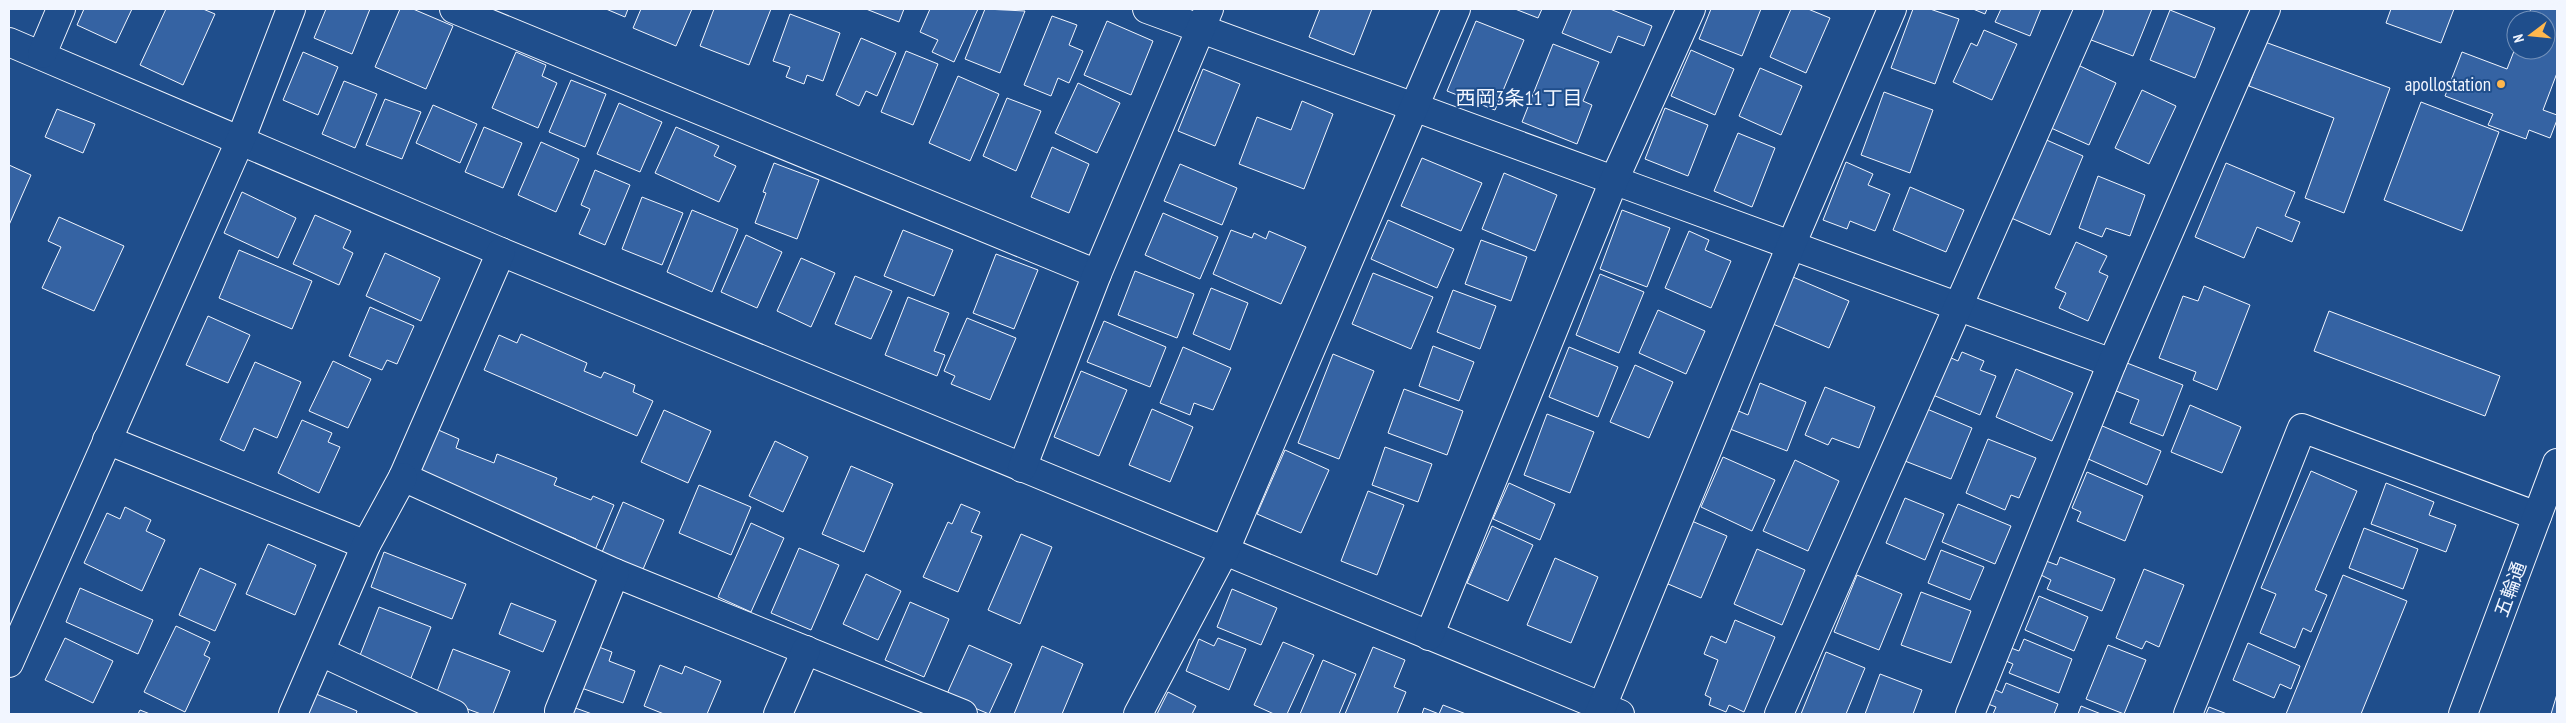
<svg xmlns="http://www.w3.org/2000/svg" width="2566" height="723" font-family="'PT Sans Narrow','Noto Sans JP',sans-serif">
<style>
.building{fill:#3563a3;stroke:#f2f6ff}
.lines{fill:none;stroke-linecap:round;stroke-linejoin:round}
.minor-casing{stroke:#f2f6ff;stroke-width:30}
.major-casing{stroke:#f2f6ff;stroke-width:30}
.minor{stroke:#1f4e8c;stroke-width:28}
.major{stroke:#1f4e8c;stroke-width:28}
.poi-dot{fill:#ffb74d;stroke:#1f4e8c;stroke-width:2}
.labels{text-anchor:middle;dominant-baseline:central;stroke-width:4;stroke-linejoin:round;paint-order:stroke}
.poi-label{font-size:19px;fill:#f2f6ff;stroke:#1f4e8c;text-anchor:end}
.street-label{font-size:19px;fill:#f2f6ff;stroke:#1f4e8c}
.neighbourhood-label{font-size:20px;fill:#f2f6ff;stroke:#1f4e8c}
</style>
<rect width="100%" height="100%" fill="#1f4e8c"/>
<g class="building">
<polygon points="84,9 132,9 116,43 77,25"/>
<polygon points="166,9 203,9 215,14 183,85 140,65"/>
<polygon points="326,9 370,9 352,54 314,38"/>
<polygon points="400,9 413,9 453,26 426,89 375,67"/>
<polygon points="606,9 628,9 625,17"/>
<polygon points="641,9 692,9 676,46 633,28"/>
<polygon points="714,9 771,9 749,65 700,46"/>
<polygon points="866,9 904,9 899,22"/>
<polygon points="930,9 978,9 954,62 932,52 938,40 920,32"/>
<polygon points="985,9 1025,11 1000,73 965,59"/>
<polygon points="1320,9 1372,9 1354,55 1309,37"/>
<polygon points="1515,9 1542,9 1538,18"/>
<polygon points="1572,9 1610,9 1652,26 1644,46 1618,36 1611,53 1562,33"/>
<polygon points="1711,9 1761,9 1742,56 1699,39"/>
<polygon points="1791,9 1808,9 1830,18 1806,73 1770,57"/>
<polygon points="1913,9 1930,9 1959,19 1935,84 1891,68"/>
<polygon points="1973,9 1987,9 1985,14"/>
<polygon points="2001,9 2041,9 2030,36 1995,22"/>
<polygon points="2097,9 2152,9 2133,56 2086,38"/>
<polygon points="2391,9 2454,9 2441,43 2386,23"/>
<polygon points="2531,9 2557,9 2557,73 2543,110 2557,115 2557,120 2550,138 2529,130 2526,139 2488,125 2493,114 2445,96 2462,52 2507,69 2516,46 2516,50 2546,50 2546,20 2526,20"/>
<polygon points="2170,10 2215,28 2195,78 2150,60"/>
<polygon points="790,14 840,33 823,81 807,75 804,84 786,77 790,67 773,61"/>
<polygon points="1052,16 1077,25 1069,45 1083,51 1069,83 1058,78 1051,96 1024,85"/>
<polygon points="1107,21 1153,41 1131,95 1084,75"/>
<polygon points="1476,21 1524,40 1495,110 1447,91"/>
<polygon points="1984,30 2017,44 1992,100 1953,82 1971,43 1977,46"/>
<polygon points="861,38 896,53 877,96 866,91 859,106 836,95"/>
<polygon points="2265,42 2390,88 2344,213 2305,198 2334,118 2249,86"/>
<polygon points="1553,44 1599,62 1583,101 1592,105 1577,144 1522,122"/>
<polygon points="1691,50 1734,69 1715,115 1671,96"/>
<polygon points="906,51 938,64 913,125 881,112"/>
<polygon points="303,52 338,67 318,115 283,100"/>
<polygon points="516,52 546,65 542,76 557,83 538,128 492,108"/>
<polygon points="2078,65 2116,83 2089,145 2051,128"/>
<polygon points="1760,68 1802,86 1781,135 1739,116"/>
<polygon points="1203,69 1240,84 1215,146 1178,131"/>
<polygon points="958,76 999,94 970,161 929,143"/>
<polygon points="571,80 606,94 585,147 549,132"/>
<polygon points="344,81 377,94 355,148 322,134"/>
<polygon points="1078,83 1120,103 1097,153 1055,133"/>
<polygon points="2142,90 2176,106 2149,164 2115,148"/>
<polygon points="1884,92 1933,110 1910,173 1861,155"/>
<polygon points="1007,98 1041,111 1016,171 983,156"/>
<polygon points="385,99 421,112 402,159 366,145"/>
<polygon points="1302,101 1333,114 1304,189 1239,164 1257,117 1291,130"/>
<polygon points="2421,102 2499,132 2462,231 2384,200"/>
<polygon points="619,103 662,122 640,172 597,154"/>
<polygon points="433,105 477,124 460,163 416,143"/>
<polygon points="1665,108 1708,125 1688,176 1645,159"/>
<polygon points="57,109 95,124 83,153 45,137"/>
<polygon points="484,127 522,143 503,188 465,172"/>
<polygon points="676,127 719,146 714,156 736,166 719,202 655,173"/>
<polygon points="1738,133 1775,148 1752,207 1714,191"/>
<polygon points="2042,138 2083,156 2050,235 2009,217"/>
<polygon points="541,142 579,159 556,212 518,195"/>
<polygon points="1052,147 1089,164 1069,213 1031,197"/>
<polygon points="1422,158 1482,183 1461,231 1401,206"/>
<polygon points="1846,162 1873,174 1868,185 1890,194 1875,231 1850,221 1847,229 1823,220"/>
<polygon points="774,163 819,180 797,239 755,223 766,193 763,192"/>
<polygon points="2226,163 2295,192 2285,216 2300,222 2292,242 2257,227 2244,258 2195,237"/>
<polygon points="1180,164 1237,188 1222,225 1164,201"/>
<polygon points="9,165 31,175 9,225"/>
<polygon points="595,170 630,185 605,245 579,234 590,209 581,205"/>
<polygon points="1504,173 1557,195 1535,251 1482,229"/>
<polygon points="2098,176 2145,195 2130,236 2106,228 2102,237 2079,228"/>
<polygon points="1910,187 1964,210 1946,252 1893,230"/>
<polygon points="242,192 296,218 278,258 224,233"/>
<polygon points="642,197 683,213 662,265 622,249"/>
<polygon points="692,210 738,229 712,292 667,272"/>
<polygon points="1622,210 1670,228 1647,287 1600,269"/>
<polygon points="1163,213 1218,237 1200,279 1145,255"/>
<polygon points="315,215 351,231 343,248 353,253 339,285 293,264"/>
<polygon points="59,217 124,246 94,311 42,288 61,247 48,241"/>
<polygon points="1388,220 1454,249 1437,288 1371,259"/>
<polygon points="903,230 953,250 934,296 884,276"/>
<polygon points="1231,230 1252,238 1254,233 1266,239 1269,231 1306,247 1281,304 1213,274"/>
<polygon points="1689,231 1709,240 1705,250 1731,261 1711,308 1665,288"/>
<polygon points="746,235 782,252 757,308 721,292"/>
<polygon points="1481,240 1527,257 1511,301 1465,284"/>
<polygon points="2076,242 2107,256 2099,272 2108,276 2088,321 2059,308 2066,293 2055,288"/>
<polygon points="239,250 312,281 292,329 219,298"/>
<polygon points="385,253 440,278 421,321 366,296"/>
<polygon points="996,254 1038,270 1014,329 973,313"/>
<polygon points="801,258 835,273 811,327 777,311"/>
<polygon points="1135,271 1194,294 1177,338 1118,315"/>
<polygon points="1373,273 1433,297 1411,349 1352,324"/>
<polygon points="1600,274 1644,292 1619,353 1576,335"/>
<polygon points="855,276 892,291 871,339 835,324"/>
<polygon points="1793,277 1849,301 1829,348 1773,324"/>
<polygon points="2204,286 2250,305 2217,390 2193,380 2196,372 2159,358 2183,296 2198,301"/>
<polygon points="1211,288 1248,303 1230,350 1193,334"/>
<polygon points="1453,290 1496,306 1480,349 1437,332"/>
<polygon points="908,297 949,313 934,351 945,355 937,376 885,355"/>
<polygon points="370,307 414,326 397,364 387,360 382,370 349,356"/>
<polygon points="1658,310 1705,331 1686,374 1639,353"/>
<polygon points="2329,311 2500,376 2485,416 2314,351"/>
<polygon points="208,316 250,335 228,383 186,365"/>
<polygon points="967,318 1016,338 990,400 951,384 955,376 944,371"/>
<polygon points="1104,321 1166,347 1150,387 1087,362"/>
<polygon points="521,334 587,363 584,371 601,378 604,372 635,385 633,392 653,401 637,436 484,370 499,335 517,343"/>
<polygon points="1433,346 1474,362 1459,401 1419,386"/>
<polygon points="1183,347 1231,368 1213,410 1194,403 1190,415 1160,403"/>
<polygon points="1569,347 1618,367 1598,417 1549,397"/>
<polygon points="1962,352 1984,361 1980,370 1996,376 1980,415 1933,395 1949,357 1958,361"/>
<polygon points="1333,354 1374,371 1339,459 1298,443"/>
<polygon points="333,361 371,379 348,428 309,411"/>
<polygon points="255,362 301,382 277,438 254,428 244,451 220,440"/>
<polygon points="2127,363 2183,385 2163,436 2130,423 2139,400 2116,391"/>
<polygon points="1635,365 1673,382 1649,438 1610,422"/>
<polygon points="2016,369 2073,393 2052,441 1996,417"/>
<polygon points="1081,371 1127,390 1099,456 1054,437"/>
<polygon points="1760,383 1806,402 1787,451 1730,429 1736,410 1748,415"/>
<polygon points="1825,387 1875,407 1859,448 1832,438 1828,445 1805,435"/>
<polygon points="1404,389 1463,411 1447,455 1388,433"/>
<polygon points="2190,405 2241,427 2222,473 2171,452"/>
<polygon points="1152,409 1193,427 1170,482 1129,465"/>
<polygon points="1927,409 1972,428 1951,479 1905,461"/>
<polygon points="664,410 711,431 688,483 641,462"/>
<polygon points="1547,414 1594,432 1570,493 1524,475"/>
<polygon points="302,420 332,433 328,442 340,447 319,493 278,473"/>
<polygon points="2100,425 2161,451 2147,485 2086,458"/>
<polygon points="436,429 459,439 456,448 494,463 497,454 557,478 554,485 591,500 593,496 614,505 593,555 573,547 576,539 439,483 414,482"/>
<polygon points="1988,439 2036,458 2019,498 2011,495 2005,510 1966,493"/>
<polygon points="775,441 808,457 783,512 749,496"/>
<polygon points="1385,447 1432,464 1418,502 1372,485"/>
<polygon points="1285,450 1329,470 1301,533 1257,514"/>
<polygon points="1723,457 1775,480 1752,531 1701,507"/>
<polygon points="1795,460 1839,481 1808,551 1763,531"/>
<polygon points="851,466 893,484 864,552 822,534"/>
<polygon points="2311,471 2357,491 2315,590 2327,595 2311,632 2303,628 2295,648 2260,633 2276,594 2261,588"/>
<polygon points="2087,472 2143,496 2125,541 2077,521 2081,512 2072,508"/>
<polygon points="1509,483 1555,504 1540,540 1493,519"/>
<polygon points="2386,483 2434,502 2429,515 2456,525 2446,552 2371,524"/>
<polygon points="699,485 751,507 731,555 679,533"/>
<polygon points="1368,491 1404,505 1377,575 1341,561"/>
<polygon points="1905,498 1944,514 1925,560 1886,543"/>
<polygon points="623,502 664,520 641,574 600,557"/>
<polygon points="961,504 980,512 971,532 982,536 958,592 923,577 948,522 952,524"/>
<polygon points="1958,504 2011,526 1995,564 1942,542"/>
<polygon points="125,507 151,520 146,531 165,540 142,591 84,563 107,513 120,519"/>
<polygon points="1687,519 1727,536 1701,598 1661,581"/>
<polygon points="751,523 784,538 751,612 718,597"/>
<polygon points="1492,526 1533,545 1508,601 1467,583"/>
<polygon points="2364,528 2418,549 2403,589 2349,568"/>
<polygon points="1021,534 1052,547 1020,624 988,610"/>
<polygon points="268,544 316,565 295,615 246,594"/>
<polygon points="799,548 839,565 811,630 771,613"/>
<polygon points="1757,549 1805,570 1782,625 1734,604"/>
<polygon points="1941,550 1984,567 1970,600 1928,583"/>
<polygon points="384,552 466,584 452,619 371,587"/>
<polygon points="2060,557 2115,579 2102,611 2047,589 2051,580 2041,575 2046,561 2057,565"/>
<polygon points="1555,558 1598,577 1571,643 1527,625"/>
<polygon points="200,568 236,584 215,631 179,615"/>
<polygon points="2144,569 2184,585 2159,647 2146,641 2142,649 2116,638"/>
<polygon points="866,574 901,591 878,640 843,624"/>
<polygon points="1857,575 1902,594 1879,650 1834,632"/>
<polygon points="2343,575 2407,601 2361,714 2286,714"/>
<polygon points="80,588 153,620 138,654 66,622"/>
<polygon points="1232,589 1277,608 1261,645 1217,627"/>
<polygon points="1921,592 1971,611 1951,663 1901,645"/>
<polygon points="2039,596 2088,617 2074,651 2025,630"/>
<polygon points="910,602 949,619 924,677 885,660"/>
<polygon points="511,603 556,621 543,652 499,634"/>
<polygon points="379,607 431,627 407,688 355,668"/>
<polygon points="1735,620 1775,637 1744,712 1729,705 1726,712 1709,705 1711,698 1705,695 1718,660 1704,654 1711,636 1726,643"/>
<polygon points="176,626 210,642 204,655 210,658 185,712 144,692"/>
<polygon points="65,638 113,661 93,703 45,680"/>
<polygon points="1218,638 1246,649 1229,690 1186,671 1199,639 1214,646"/>
<polygon points="2024,639 2072,659 2059,693 2009,673 2013,664 2006,661 2011,648 2019,651"/>
<polygon points="1283,642 1314,655 1287,714 1274,714 1254,705"/>
<polygon points="2248,643 2300,666 2291,689 2280,684 2274,698 2233,680"/>
<polygon points="591,644 612,652 609,661 635,671 623,703 576,686"/>
<polygon points="969,645 1012,664 989,714 946,696"/>
<polygon points="2108,645 2146,660 2124,714 2086,699"/>
<polygon points="1042,646 1083,664 1062,714 1014,714"/>
<polygon points="1373,647 1405,660 1394,687 1406,692 1397,714 1345,714"/>
<polygon points="453,649 510,671 493,714 481,714 435,697"/>
<polygon points="1826,652 1865,668 1846,714 1801,714"/>
<polygon points="1323,660 1356,674 1339,714 1300,714"/>
<polygon points="660,665 682,674 685,666 721,681 707,714 664,714 644,706"/>
<polygon points="1880,674 1922,690 1913,714 1865,714"/>
<polygon points="2006,683 2058,704 2054,714 1993,714 1996,707 1988,704 1994,689 2002,693"/>
<polygon points="309,691 357,711 356,714 299,714"/>
<polygon points="1168,692 1196,706 1192,714 1157,714"/>
<polygon points="2557,694 2557,714 2551,714"/>
<polygon points="1443,705 1466,714 1422,714 1424,708 1439,714"/>
<polygon points="570,706 592,714 567,714"/>
<polygon points="2081,706 2101,714 2078,714"/>
<polygon points="2209,707 2227,714 2206,714"/>
<polygon points="140,710 150,714 138,714"/>
</g>
<g class="lines">
<defs>
<g id="minor">
<polyline points="454,9 1097,274"/>
<path d="M1147,9c321,121 644,233 965,354"/>
<polyline points="9,42 501,252 1620,714"/>
<polyline points="42,54 61,9"/>
<polyline points="501,252 403,477 615,573 963,714"/>
<polyline points="107,440 366,545"/>
<polyline points="1022,468 1097,274 1209,9"/>
<polyline points="1429,636 1615,178 1691,9"/>
<polyline points="321,652 454,714"/>
<polyline points="9,663 240,141 291,9"/>
<polyline points="559,711 615,573"/>
<polyline points="293,714 366,545 403,477"/>
<polyline points="778,714 806,650"/>
<polyline points="1138,714 1225,550 1456,9"/>
<polyline points="1599,714 1792,243 1892,9"/>
<polyline points="1779,714 2089,9"/>
<polyline points="1970,714 2112,363 2266,9"/>
<polyline points="2188,714 2302,428 2537,516"/>
</g>
<polyline id="major" points="2463,714 2557,463"/>
</defs>
<use href="#minor" class="minor-casing"/>
<use href="#major" class="major-casing"/>
<use href="#minor" class="minor"/>
<use href="#major" class="major"/>
</g>
<circle class="poi-dot" cx="2501" cy="84" r="5"/>
<g class="labels">
<g class="poi-label">
<text x="2491" y="84">apollostation</text>
</g>
<g class="street-label">
<text transform="translate(2510 589) rotate(-70)">五輪通</text>
</g>
<g class="neighbourhood-label">
<text x="1519" y="98">西岡3条11丁目</text>
</g>
</g>
<rect width="2566" height="723" fill="none" stroke="#f2f6ff" stroke-width="20"/>
<g transform="translate(2531 35) rotate(254)"><circle r="24" fill="#1f4e8c" stroke="#7391ba"/>
<path d="M0-4L9 19L0 12L-9 19Z" fill="#ffb74d"/>
<text y="-8" font-size="14" font-weight="bold" text-anchor="middle" fill="#f2f6ff">N</text>
</g>
</svg>
